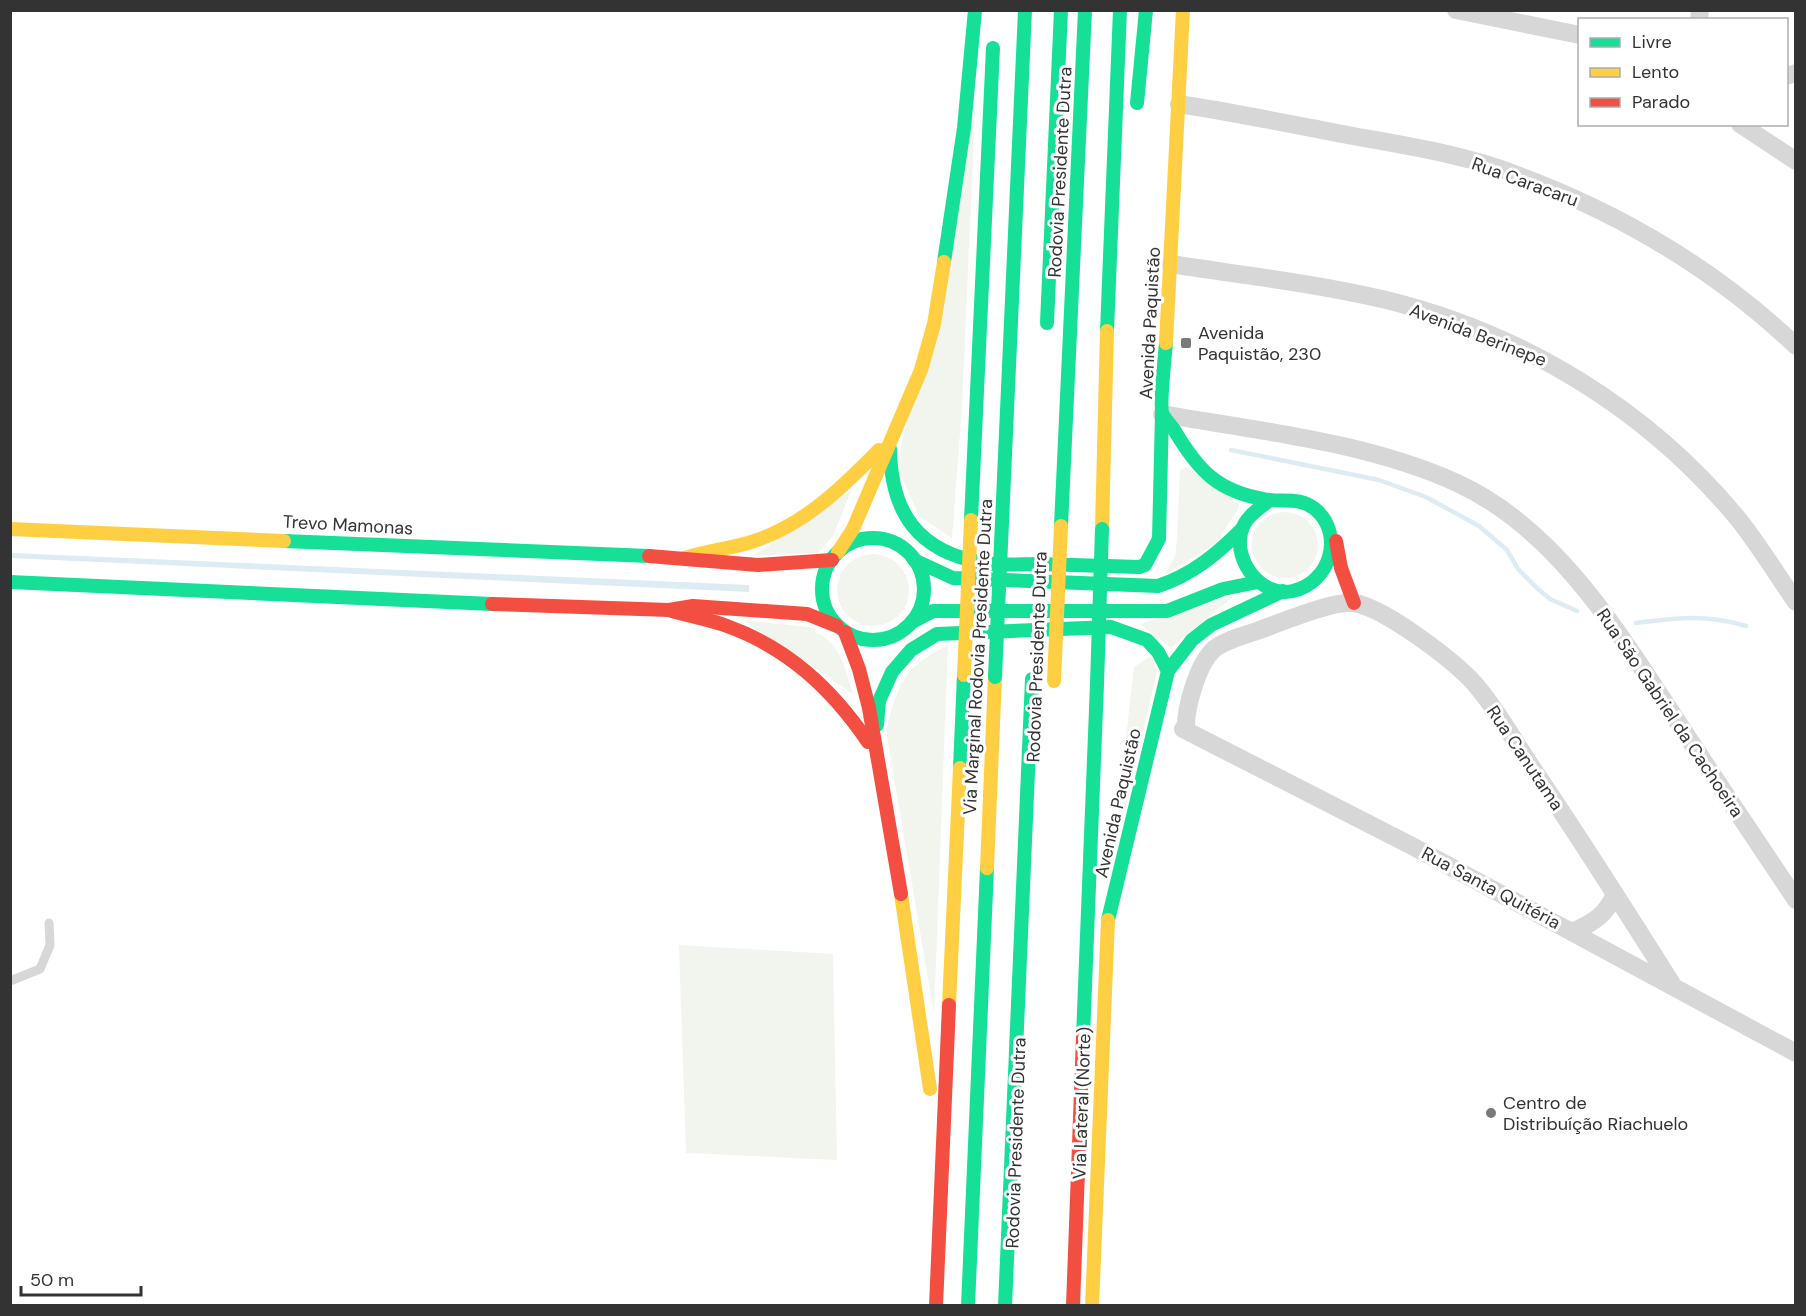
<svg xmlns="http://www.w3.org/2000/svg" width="1806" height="1316" font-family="'DM Sans',sans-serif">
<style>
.green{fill:#f1f5ed}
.water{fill:#ddebf3}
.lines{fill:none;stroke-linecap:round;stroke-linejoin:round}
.stream{stroke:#ddebf3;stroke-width:4.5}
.lane{stroke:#d7d7d7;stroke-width:9}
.street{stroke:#d7d7d7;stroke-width:18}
.fast{stroke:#16e098;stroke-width:14}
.slow{stroke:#ffcf43;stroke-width:14}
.jam{stroke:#f24e42;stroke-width:14}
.fast-bridge{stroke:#16e098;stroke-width:14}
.slow-bridge{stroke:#ffcf43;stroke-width:14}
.poi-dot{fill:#7a7a7a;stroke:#fff;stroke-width:2}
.labels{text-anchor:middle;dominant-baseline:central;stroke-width:6;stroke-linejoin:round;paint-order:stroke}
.street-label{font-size:18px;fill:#333;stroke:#fff}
.poi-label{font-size:18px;fill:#333;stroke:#fff;text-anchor:start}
</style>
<rect width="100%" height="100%" fill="#fff"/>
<g class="green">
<polygon points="975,110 962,406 952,538 919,516 897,466"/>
<polygon points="1186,467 1239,504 1238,509 1216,543 1165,575 1175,556 1177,539 1180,470"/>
<polygon points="851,491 833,536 818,553 752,556"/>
<circle cx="1285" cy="545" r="33"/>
<circle cx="873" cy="590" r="36"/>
<polygon points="1235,595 1171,648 1140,624"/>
<path d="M743,620l73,8 -1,4c26,11 30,37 38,62z"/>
<path d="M948,645l-14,369 -48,-284c13,-47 17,-62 62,-85z"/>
<polygon points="1151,656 1157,671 1111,871 1134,667"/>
<polygon points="679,945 833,954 837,1160 686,1153"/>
</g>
<polygon class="water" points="11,553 749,585 749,592 11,558"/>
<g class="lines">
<g class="stream">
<polyline points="1231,450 1379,480 1426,497 1479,526 1507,550 1518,569 1537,588 1550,599 1577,611"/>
<path d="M1636,623c42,-5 69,-9 110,3"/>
</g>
<polyline class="lane" points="10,981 40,969 50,945 49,923"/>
<g class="street">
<polyline points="1456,10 1580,35"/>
<polyline points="1699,20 1700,10"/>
<polyline points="1786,76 1796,73"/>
<path d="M1179,104c58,9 116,21 174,32 55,10 114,19 167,40 101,38 197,95 276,170"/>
<polyline points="1740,124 1796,161"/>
<path d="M1171,264c70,11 142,19 211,35 139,33 266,110 357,221 20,25 38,55 57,82"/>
<path d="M1162,414c97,17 205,28 295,69 101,46 165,155 224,244 38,58 76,115 115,173"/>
<polyline points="1183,729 1412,846 1796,1053"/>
<path d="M1186,730c-1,-21 11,-64 27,-80 10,-9 29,-14 41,-18 23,-8 79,-32 100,-29 31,5 99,57 120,80 23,26 40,58 59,86 49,72 95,145 141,218"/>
<path d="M1572,932c21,-9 34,-17 43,-38"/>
</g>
<g class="fast">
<polyline points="1137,103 1146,10"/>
<polyline points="944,262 964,128 975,10"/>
<polyline points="1047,323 1061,10"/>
<polyline points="1107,331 1120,10"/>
<path d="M1166,343c-1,12 -7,65 -3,72 3,6 10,12 13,18 23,38 42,58 87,66 19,4 36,-3 52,10 30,25 15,74 -22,82 -31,7 -59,-29 -52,-58 3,-15 17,-24 29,-33"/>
<path d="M890,449c1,64 28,103 94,114 17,3 37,1 55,1 33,1 67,2 100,3l6,-2 14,-26 3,-125"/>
<polyline points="971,520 993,48"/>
<polyline points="1002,522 1025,10"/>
<polyline points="1061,526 1085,10"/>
<circle cx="873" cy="589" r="51"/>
<polyline points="284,541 649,556"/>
<path d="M914,560l39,18 205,8c34,-11 59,-32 84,-57"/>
<polyline points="10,582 492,604"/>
<polyline points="912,622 933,611 1167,611 1223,589 1258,582"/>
<polyline points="877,725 879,701 892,672 911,650 937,634 1111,627 1147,640 1158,652 1168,671"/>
<polyline points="960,768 964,675"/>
<polyline points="1108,920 1168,671 1192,640 1211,625 1283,591"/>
<polyline points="1083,1037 1097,684"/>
<polyline points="968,1306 987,868"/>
<polyline points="1005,1306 1032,679"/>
</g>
<g class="slow">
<polyline points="1166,343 1183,10"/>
<polyline points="10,529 284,541"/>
<polyline points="1102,529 1107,331"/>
<polyline points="838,552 853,529 921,370 934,324 944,262"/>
<path d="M685,558c21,-7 42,-9 63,-15 54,-16 93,-54 131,-93"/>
<polyline points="987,868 995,677"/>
<polyline points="901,894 930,1089"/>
<polyline points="949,1005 960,768"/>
<polyline points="1092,1306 1108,920"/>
</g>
<g class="jam">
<polyline points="1336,541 1341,568 1354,603"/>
<polyline points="649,556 758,565 832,560"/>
<polyline points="492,604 669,610 693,606 807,614 837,626"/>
<path d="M669,610c19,6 39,9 58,16 61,22 105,63 141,116"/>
<polyline points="845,632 859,669 869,708 901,894"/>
<polyline points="936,1306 949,1005"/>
<polyline points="1073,1306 1083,1037"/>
</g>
<g class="fast-bridge">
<polyline points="995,677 1002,522"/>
<polyline points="1097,684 1102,529"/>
</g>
<g class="slow-bridge">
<polyline points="964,675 971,520"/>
<polyline points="1054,681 1061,526"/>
</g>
</g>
<g class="poi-dot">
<rect x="1180" y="337" width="12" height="12" rx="3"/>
<circle cx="1491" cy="1113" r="6"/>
</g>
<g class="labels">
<g class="street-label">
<text transform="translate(1060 172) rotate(-87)">Rodovia Presidente Dutra</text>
<text transform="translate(1525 182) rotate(20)">Rua Caracaru</text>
<text transform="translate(1150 323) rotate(-87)">Avenida Paquistão</text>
<text transform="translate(1478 335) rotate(21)">Avenida Berinepe</text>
<text transform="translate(348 525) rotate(3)">Trevo Mamonas</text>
<text transform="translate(978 657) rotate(-87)">Via Marginal Rodovia Presidente Dutra</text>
<text transform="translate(1037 657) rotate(-88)">Rodovia Presidente Dutra</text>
<text transform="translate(1670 713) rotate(56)">Rua São Gabriel da Cachoeira</text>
<text transform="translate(1525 758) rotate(56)">Rua Canutama</text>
<text transform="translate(1118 803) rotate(-77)">Avenida Paquistão</text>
<text transform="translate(1491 888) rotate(28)">Rua Santa Quitéria</text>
<text transform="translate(1082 1103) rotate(-88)">Via Lateral (Norte)</text>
<text transform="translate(1016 1143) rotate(-88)">Rodovia Presidente Dutra</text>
</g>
<g class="poi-label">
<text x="1198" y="333">Avenida<tspan x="1198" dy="21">Paquistão, 230</tspan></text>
<text x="1503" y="1103">Centro de<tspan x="1503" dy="21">Distribuíção Riachuelo</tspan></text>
</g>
</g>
<rect width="1806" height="1316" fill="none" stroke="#333333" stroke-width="24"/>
<rect x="1578" y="18" width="210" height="108" fill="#ffffff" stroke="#adadad" stroke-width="1.5"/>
<rect x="1590" y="38" width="30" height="9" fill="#16e098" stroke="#adadad" stroke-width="1.5"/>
<text x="1632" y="48" font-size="18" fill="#333333">Livre</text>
<rect x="1590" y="68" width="30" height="9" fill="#ffcf43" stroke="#adadad" stroke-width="1.5"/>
<text x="1632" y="78" font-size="18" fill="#333333">Lento</text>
<rect x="1590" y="98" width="30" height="9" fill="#f24e42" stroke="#adadad" stroke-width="1.5"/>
<text x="1632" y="108" font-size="18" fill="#333333">Parado</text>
<path d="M21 1286v9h120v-9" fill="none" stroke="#333333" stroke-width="3"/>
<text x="30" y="1286" font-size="18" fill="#333333" stroke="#ffffff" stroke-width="4.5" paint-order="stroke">50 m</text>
</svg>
